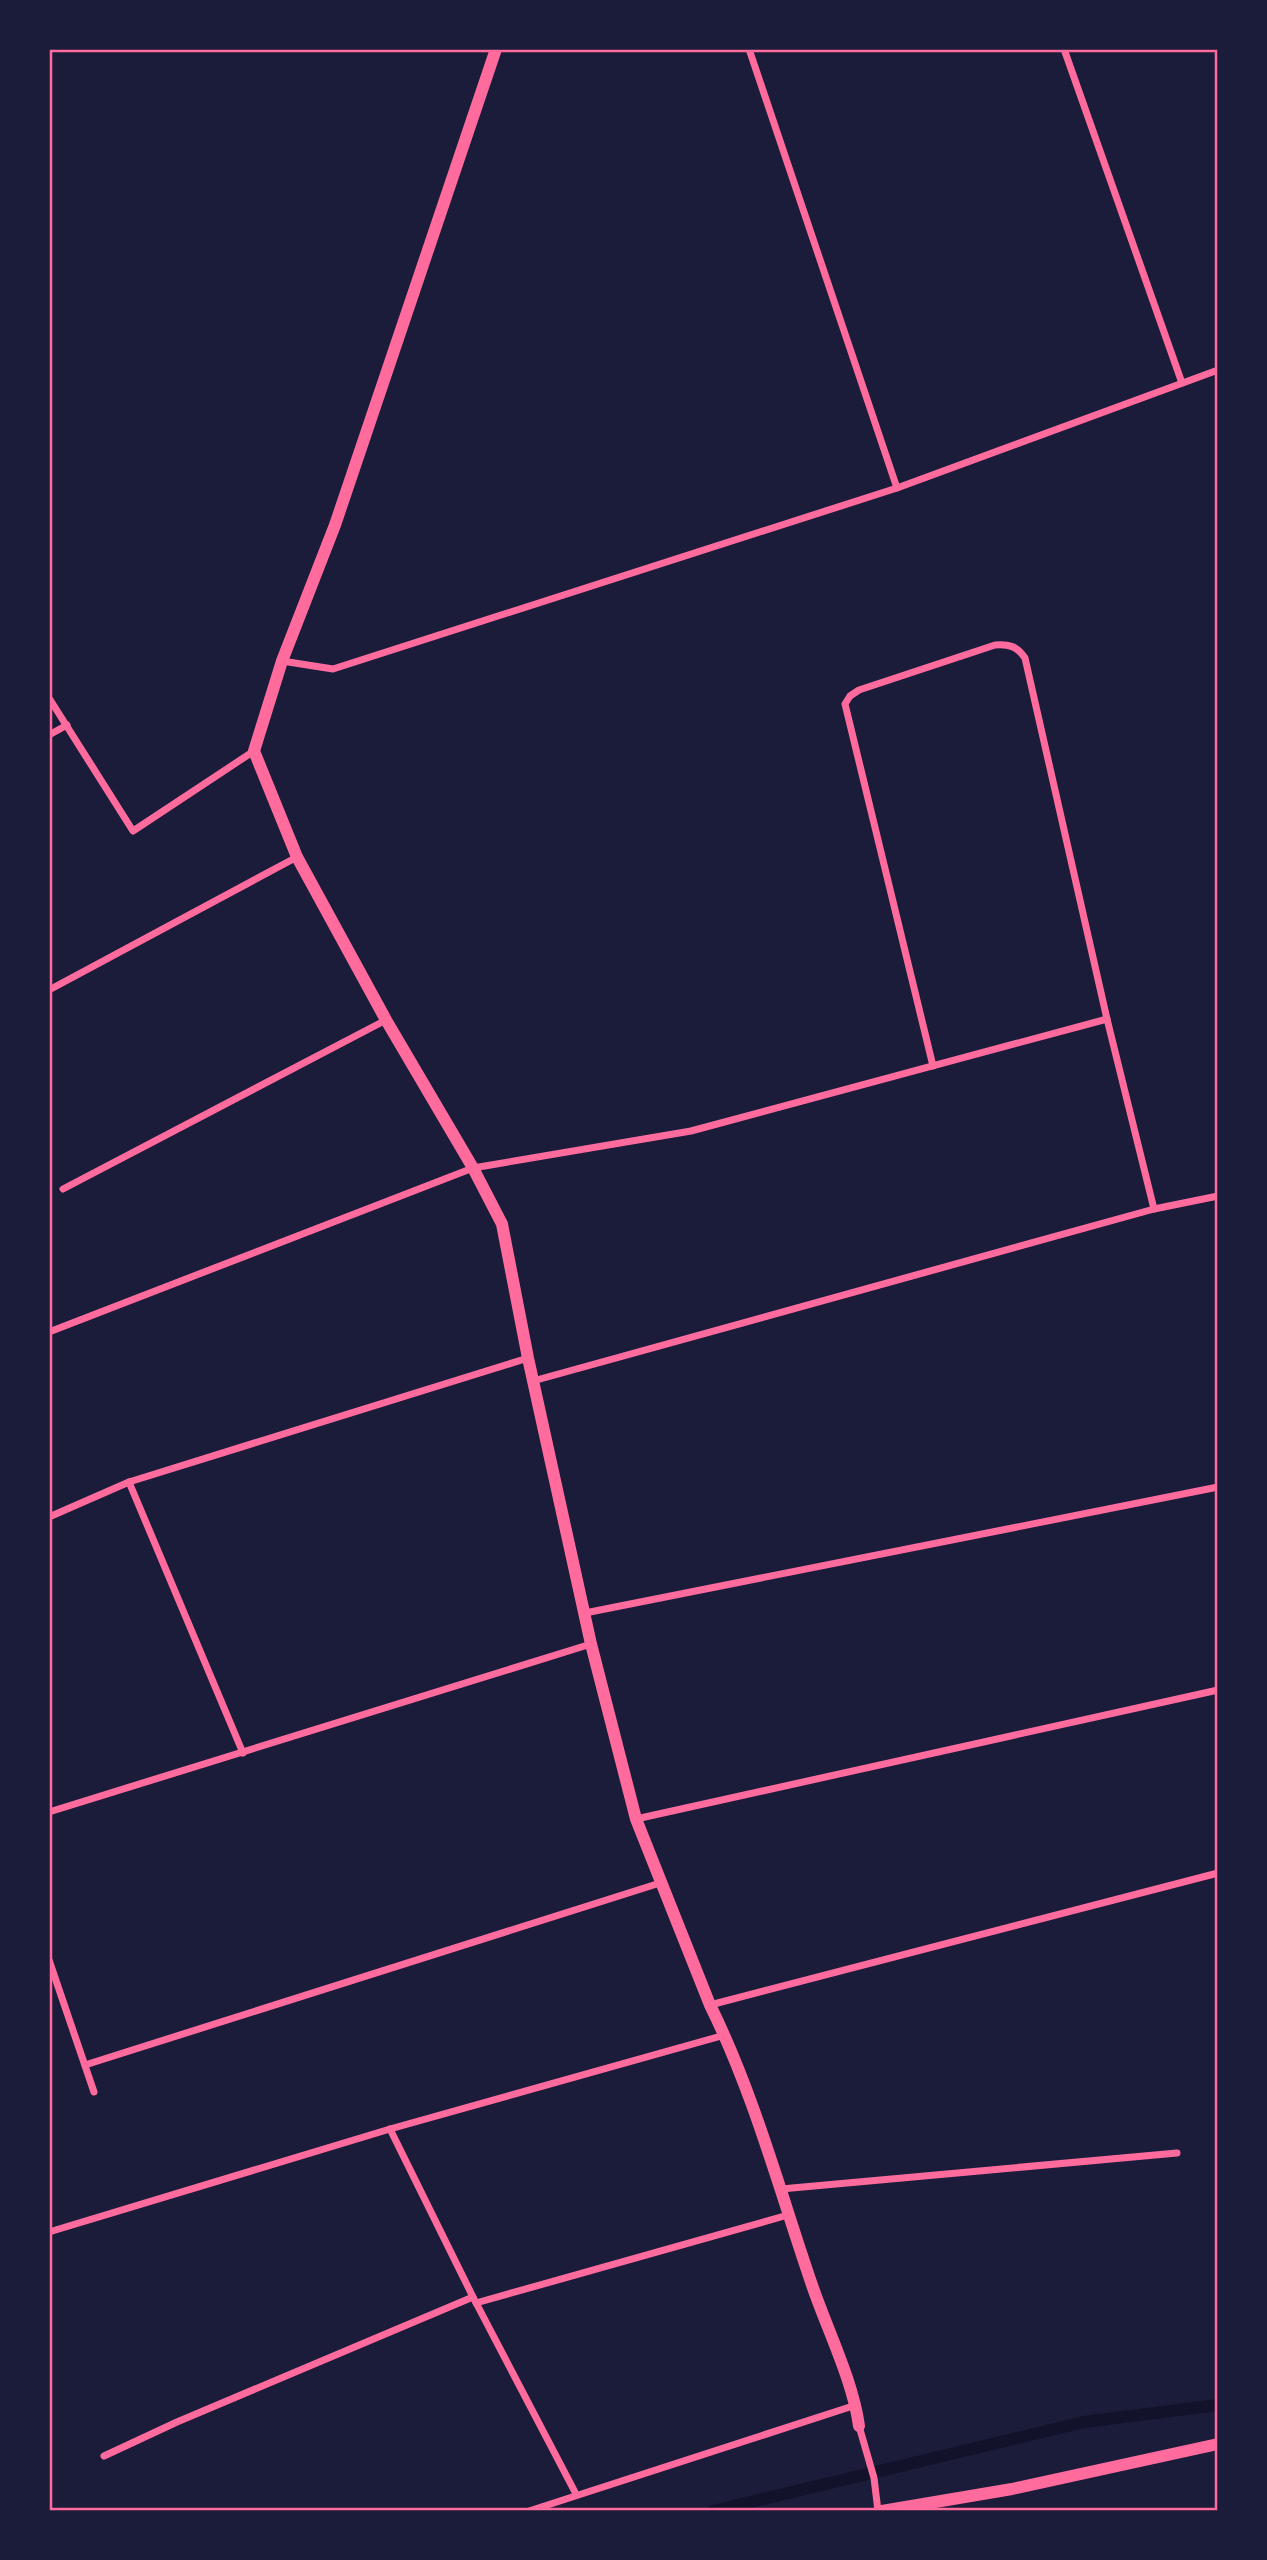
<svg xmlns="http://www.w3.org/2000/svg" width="1267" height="2560" font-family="Helvetica,sans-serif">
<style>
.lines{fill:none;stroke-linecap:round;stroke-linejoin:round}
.stream{stroke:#12122b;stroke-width:12}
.minor{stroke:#ff6b9d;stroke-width:7}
.tertiary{stroke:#ff6b9d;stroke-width:12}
.neatline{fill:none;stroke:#ff6b9d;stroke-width:2.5}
</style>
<rect width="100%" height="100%" fill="#1b1b3a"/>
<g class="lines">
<polyline class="stream" points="713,2511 1084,2422 1218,2405"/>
<g class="minor">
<polyline points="749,49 897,488"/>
<polyline points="1064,49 1182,383"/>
<polyline points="282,661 333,669 897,488 1218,370"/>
<polyline points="49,698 133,831 254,751"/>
<polyline points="49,735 67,725"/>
<polyline points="49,990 297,857"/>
<path d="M933,1066l-88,-362 5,-8 9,-6 136,-45c14,-1 22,1 30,13l82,361 47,190"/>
<polyline points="63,1189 386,1020"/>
<polyline points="49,1332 473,1168 691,1131 1107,1019"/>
<polyline points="533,1381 1154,1209 1218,1196"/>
<polyline points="129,1482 243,1753"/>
<polyline points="49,1517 129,1482 528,1358"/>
<polyline points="585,1613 1218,1487"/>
<polyline points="49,1812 591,1644"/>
<polyline points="636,1819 1218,1690"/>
<polyline points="49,1960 94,2092"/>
<polyline points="710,2005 1218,1873"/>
<polyline points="85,2065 660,1883"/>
<polyline points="390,2129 473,2297 576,2494"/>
<polyline points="781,2189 1177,2153"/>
<polyline points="49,2232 390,2129 725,2035"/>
<polyline points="476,2303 788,2215"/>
<polyline points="859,2426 874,2478 878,2511"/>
<polyline points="104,2456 177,2422 473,2297"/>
<polyline points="529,2511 856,2405"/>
</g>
<g class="tertiary">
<path d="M496,49l-161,476 -53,136 -28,90 43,106 89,163 87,148 29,56 26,134 63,286 45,175 74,186c44,89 70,187 102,280 15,44 41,96 47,141"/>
<polyline points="882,2511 1012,2489 1218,2444"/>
</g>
</g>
<rect width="1267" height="2560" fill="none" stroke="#1b1b3a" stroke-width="102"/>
<rect x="51" y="51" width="1165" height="2458" class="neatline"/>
</svg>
